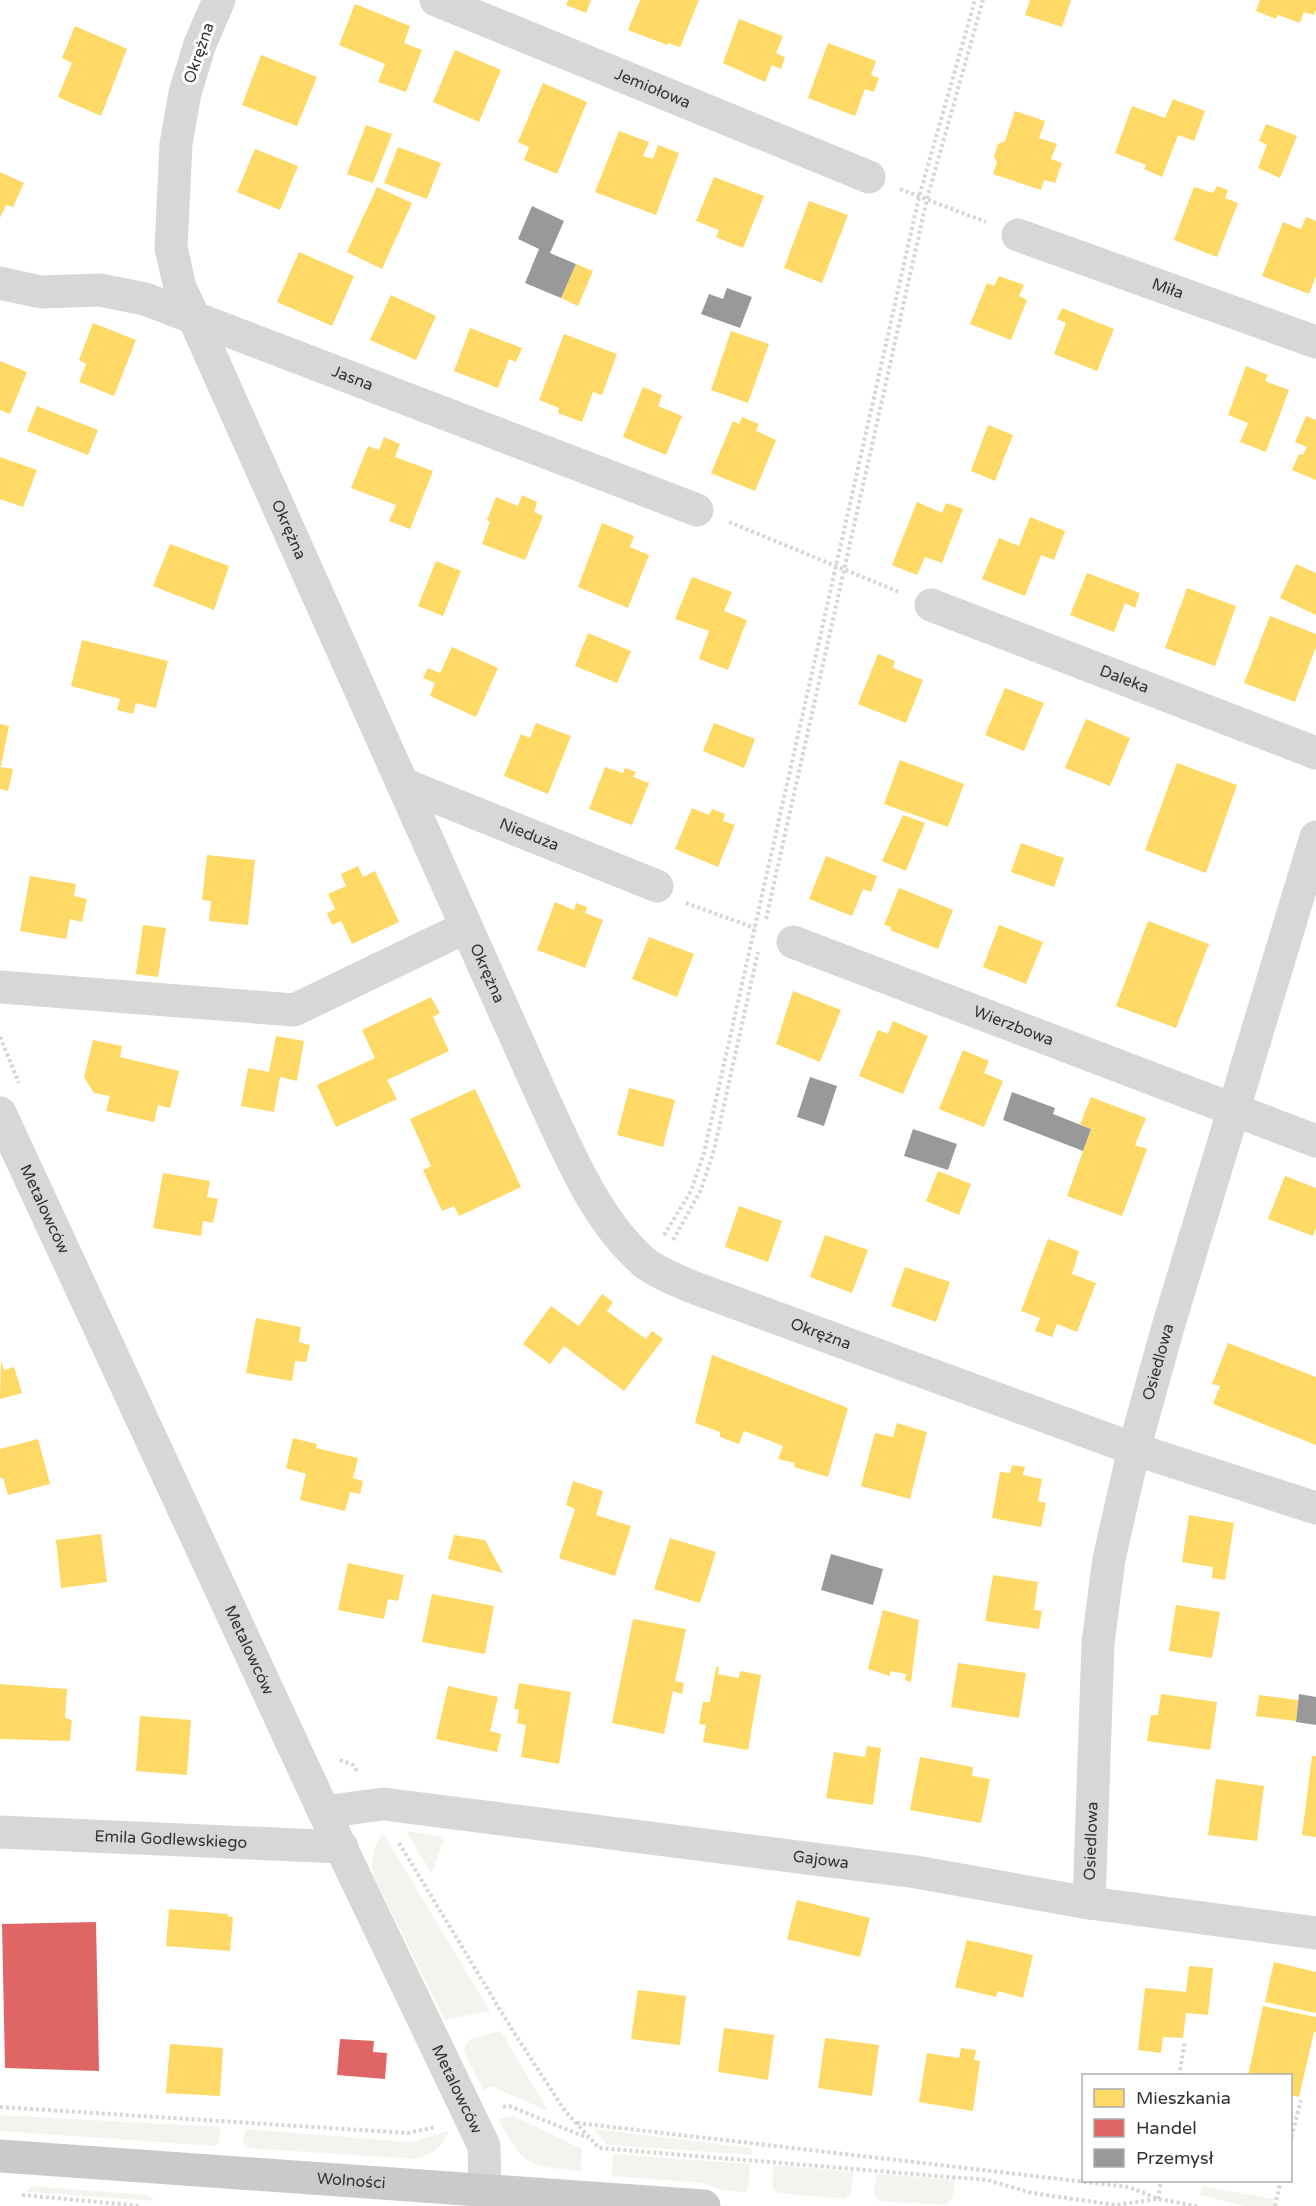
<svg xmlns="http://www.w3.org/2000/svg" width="1316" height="2206" font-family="'Varela Round',sans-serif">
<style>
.green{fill:#f1f5ed}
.homes{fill:#ffd966}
.shops{fill:#e06666}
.industry{fill:#999}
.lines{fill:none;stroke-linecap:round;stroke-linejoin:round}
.path{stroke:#d6d6d6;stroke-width:4;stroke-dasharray:3 3;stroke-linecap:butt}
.minor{stroke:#d7d7d7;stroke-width:33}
.major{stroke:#cacaca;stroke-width:33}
.labels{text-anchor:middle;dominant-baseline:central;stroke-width:6;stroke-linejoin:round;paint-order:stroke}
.street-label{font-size:16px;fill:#333;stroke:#fff}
</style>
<rect width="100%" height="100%" fill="#fff"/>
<g class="green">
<polygon points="406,1831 444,1837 432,1874"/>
<path d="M383,1833l107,178 -45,9 -71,-143c-4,-17 -1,-29 9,-44z"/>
<polygon points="501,2031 548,2111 491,2086 483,2090 463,2050 470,2039"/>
<polygon points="0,2115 220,2127 219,2143 214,2146 0,2131"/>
<path d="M513,2116l69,33 -1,22c-54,-5 -56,-3 -83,-52z"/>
<path d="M245,2129l166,13 38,-11c-7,16 -18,25 -35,28l-167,-11 -4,-4z"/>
<polygon points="594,2129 752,2148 752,2155 607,2145"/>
<polygon points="613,2154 750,2164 749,2185 745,2192 722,2190 701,2183 612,2176"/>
<polygon points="774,2165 854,2172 851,2192 845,2199 776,2193 772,2187"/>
<polygon points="877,2174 955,2180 953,2196 946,2205 878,2201 873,2192"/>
<polygon points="32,2186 149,2195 155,2201 26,2192"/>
<polygon points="1202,2186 1274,2199 1272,2206 1245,2206 1200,2195"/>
</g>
<g class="homes">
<polygon points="568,0 591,0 586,13 566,5"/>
<polygon points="640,0 699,0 680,47 668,43 667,45 628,30"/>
<polygon points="1030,0 1071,0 1062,27 1025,15"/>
<polygon points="1260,0 1316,0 1316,10 1314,15 1304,12 1300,23 1278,15 1276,19 1256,11"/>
<polygon points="355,4 410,26 404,43 422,50 406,92 378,82 385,64 339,45"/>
<polygon points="739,19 783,36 776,53 785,57 781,69 772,65 765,82 723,63"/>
<polygon points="75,26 127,49 101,116 58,97 72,63 62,58"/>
<polygon points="828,43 876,61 871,75 879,78 874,92 865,89 855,116 808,98"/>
<polygon points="455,50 501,70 479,122 433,102"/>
<polygon points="261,55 317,77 297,126 242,105"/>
<polygon points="543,83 587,102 557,174 524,160 529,147 518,142"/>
<polygon points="1173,99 1205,111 1194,141 1178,135 1162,177 1144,169 1146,165 1115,153 1132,106 1165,118"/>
<polygon points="1015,111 1045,121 1039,138 1057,144 1051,159 1062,163 1055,183 1044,180 1041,190 993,174 997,162 994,156 998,144 1005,141"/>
<polygon points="1266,124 1297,136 1280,178 1258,168 1267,145 1259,141"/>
<polygon points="366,125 392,134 373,183 347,174"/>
<polygon points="619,131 649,142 643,156 653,159 658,145 679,153 656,215 595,192"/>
<polygon points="398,147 441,163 427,199 384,183"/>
<polygon points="255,149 298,166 280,210 237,192"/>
<polygon points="0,172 24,183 13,207 6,205 0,218"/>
<polygon points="714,177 764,196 743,248 716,237 719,230 696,221"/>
<polygon points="1217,186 1228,190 1225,198 1238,203 1217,257 1174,240 1194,187 1213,193"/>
<polygon points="377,187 412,203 382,269 347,252"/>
<polygon points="809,201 848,215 822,283 784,268"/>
<polygon points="1306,217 1316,221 1316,276 1309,294 1262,276 1283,222 1301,229"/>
<polygon points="299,252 354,276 332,326 277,302"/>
<polygon points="576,264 593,271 578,306 561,298"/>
<polygon points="999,276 1024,285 1019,296 1027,300 1011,340 970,324 987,283 994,286"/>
<polygon points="391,295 436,316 416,360 370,340"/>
<polygon points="1062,308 1114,329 1097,371 1054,354 1066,323 1057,319"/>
<polygon points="93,323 136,340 114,396 79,382 86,364 79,360"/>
<polygon points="470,328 522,348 516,362 509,359 498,388 454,371"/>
<polygon points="731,331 769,344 748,403 711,390"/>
<polygon points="564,334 617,354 602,395 593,392 582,422 558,413 559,408 539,400"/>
<polygon points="0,361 27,372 10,414 0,410"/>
<polygon points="1246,366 1268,375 1265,381 1289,390 1266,452 1240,442 1248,423 1228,415"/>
<polygon points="643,387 662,395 658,406 682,416 666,455 623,437"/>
<polygon points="37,406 98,430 88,455 27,431"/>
<polygon points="1306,416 1316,420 1316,480 1292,470 1299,454 1303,455 1307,447 1295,442"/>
<polygon points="742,417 759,424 756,431 776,440 755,491 711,473 733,421 739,424"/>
<polygon points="988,425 1013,435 995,481 971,471"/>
<polygon points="384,437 400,444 395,457 433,471 410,529 389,521 396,505 351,488 368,446 379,450"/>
<polygon points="0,457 37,470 23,507 0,499"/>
<polygon points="522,495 537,502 534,512 543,516 525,560 482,544 490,522 487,520 496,497 518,506"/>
<polygon points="917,502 942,513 946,503 963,509 942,563 925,557 917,575 892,565"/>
<polygon points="1030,517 1065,531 1054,560 1041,555 1025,596 982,579 999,538 1019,546"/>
<polygon points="602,523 634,536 630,547 649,555 628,608 578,587"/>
<polygon points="170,544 229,566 214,610 153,586"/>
<polygon points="436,561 461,571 443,616 418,606"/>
<polygon points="1296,564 1316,573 1316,615 1280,598"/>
<polygon points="1087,573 1140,593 1135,608 1125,603 1114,632 1070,615"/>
<polygon points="692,577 732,592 724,611 747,620 728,670 699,659 709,631 675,619"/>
<polygon points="1187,588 1236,606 1215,666 1165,648"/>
<polygon points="1270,616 1316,634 1316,647 1295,702 1244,683"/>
<polygon points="588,633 631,651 617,683 575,666"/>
<polygon points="82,640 168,661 156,708 136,703 133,714 117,710 120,699 71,686"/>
<polygon points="452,647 498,668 476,717 430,696 435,683 423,678 428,668 440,673"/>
<polygon points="878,654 895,661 893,668 923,680 906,723 858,704"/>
<polygon points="1005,688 1044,703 1024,751 985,735"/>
<polygon points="1086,719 1130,738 1110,786 1065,768"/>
<polygon points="536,723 571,736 548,794 504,776 521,734 530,738"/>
<polygon points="714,723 755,739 744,768 703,751"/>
<polygon points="0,724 9,726 1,766 0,766"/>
<polygon points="900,760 964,784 948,827 884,804"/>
<polygon points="1177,763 1237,785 1206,873 1145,850"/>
<polygon points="0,767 13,769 8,791 0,789"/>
<polygon points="605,767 623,773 625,768 636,772 633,777 649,783 632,825 589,809"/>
<polygon points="692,808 709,815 712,809 725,814 723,821 735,825 718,867 675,849"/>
<polygon points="903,815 925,823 906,871 882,861"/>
<polygon points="1021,843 1064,858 1054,887 1011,872"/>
<polygon points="207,855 255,860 248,925 209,921 211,901 202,900"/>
<polygon points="826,856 877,876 871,892 863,889 852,916 809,899"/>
<polygon points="358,866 363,877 375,871 399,922 352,944 341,921 332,925 327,913 335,909 328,894 346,886 341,874"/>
<polygon points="30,876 76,884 74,896 87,899 82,922 70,919 66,939 20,931"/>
<polygon points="899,888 953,910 938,949 890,930 891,927 884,925"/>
<polygon points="555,902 574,910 576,903 587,907 585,913 603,920 585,968 537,950"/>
<polygon points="1148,921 1209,944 1176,1028 1116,1006"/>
<polygon points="143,925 166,928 158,977 136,974"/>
<polygon points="999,925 1043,942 1026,984 983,967"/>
<polygon points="649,937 694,954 677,997 632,979"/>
<polygon points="793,991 841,1010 820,1062 776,1044"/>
<polygon points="431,997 440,1013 433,1017 449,1051 387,1080 397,1099 336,1127 317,1085 375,1058 362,1030"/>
<polygon points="893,1021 928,1036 903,1094 859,1076 878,1030 888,1034"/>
<polygon points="276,1036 304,1041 297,1081 280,1077 274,1112 241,1106 248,1068 269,1072"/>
<polygon points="93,1040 122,1046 120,1057 179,1071 170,1108 158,1105 154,1122 106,1111 110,1096 94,1093 84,1077"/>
<polygon points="963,1050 989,1061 984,1073 1003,1081 984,1127 939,1109"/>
<polygon points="629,1088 675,1100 663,1147 617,1135"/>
<polygon points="475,1089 521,1187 459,1216 454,1206 442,1211 423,1170 431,1166 410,1119"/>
<polygon points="1091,1097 1146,1118 1135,1145 1147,1149 1122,1216 1067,1196 1091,1129 1080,1124"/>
<polygon points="938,1171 971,1184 959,1215 926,1201"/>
<polygon points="163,1173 210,1181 207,1197 218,1199 213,1223 203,1221 201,1236 153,1228"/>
<polygon points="1285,1176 1316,1188 1316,1228 1313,1236 1268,1219"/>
<polygon points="739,1206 782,1221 768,1262 725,1247"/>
<polygon points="825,1235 868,1250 852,1293 810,1277"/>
<polygon points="1048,1239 1079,1251 1072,1274 1096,1283 1077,1332 1057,1324 1052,1337 1035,1331 1040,1318 1021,1311"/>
<polygon points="905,1267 950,1282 936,1322 891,1306"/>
<polygon points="602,1294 613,1302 607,1311 626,1325 646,1339 652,1331 663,1339 624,1391 564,1346 550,1364 523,1344 551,1306 579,1326"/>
<polygon points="256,1318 301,1327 299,1342 310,1345 306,1362 295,1361 292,1381 246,1373"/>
<polygon points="1228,1343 1316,1377 1316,1445 1213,1404 1220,1386 1212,1384"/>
<polygon points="712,1355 848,1408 828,1477 794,1467 795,1463 778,1459 783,1446 763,1438 744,1431 739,1444 720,1437 720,1432 695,1423"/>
<polygon points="1,1360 4,1370 14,1367 22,1393 0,1399"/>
<polygon points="897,1423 927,1432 910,1499 861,1486 875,1433 893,1437"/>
<polygon points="293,1438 317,1444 316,1448 358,1458 353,1478 363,1481 360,1494 350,1492 345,1511 300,1500 306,1474 286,1468"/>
<polygon points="38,1439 50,1484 8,1495 3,1478 0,1478 0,1449"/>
<polygon points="1012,1465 1025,1467 1023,1475 1042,1479 1038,1501 1046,1503 1041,1527 992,1518 1000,1472 1010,1473"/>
<polygon points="573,1481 603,1491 596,1515 631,1526 615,1576 559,1558 575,1509 566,1505"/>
<polygon points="1189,1515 1234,1523 1225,1580 1212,1578 1213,1567 1182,1562"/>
<polygon points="101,1534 107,1582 61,1588 56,1540"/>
<polygon points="454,1535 485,1540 503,1573 448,1559"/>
<polygon points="670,1538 716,1552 700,1603 654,1589"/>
<polygon points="348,1563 404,1575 398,1601 388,1599 384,1619 338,1610"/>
<polygon points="993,1575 1038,1582 1034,1610 1042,1611 1039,1629 985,1621"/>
<polygon points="432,1594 494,1606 485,1654 422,1642"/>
<polygon points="1176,1605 1220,1612 1212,1658 1169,1651"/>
<polygon points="883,1610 919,1620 911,1682 905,1680 906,1674 890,1671 890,1676 868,1669"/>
<polygon points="633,1619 686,1629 675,1681 684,1683 682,1694 673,1691 664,1734 612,1723"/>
<polygon points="958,1663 1026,1673 1019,1718 951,1707"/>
<polygon points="716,1667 719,1667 718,1674 739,1678 740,1671 761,1675 748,1750 703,1742 706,1725 699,1724 703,1702 710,1702"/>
<polygon points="519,1683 571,1692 559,1764 521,1757 526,1725 517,1723 519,1710 514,1709"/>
<polygon points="0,1684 67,1689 65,1718 72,1720 70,1741 0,1739"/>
<polygon points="448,1686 498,1697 490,1731 501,1734 497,1752 436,1739"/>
<polygon points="1161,1694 1217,1702 1210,1750 1147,1741 1151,1715 1158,1715"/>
<polygon points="1259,1695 1298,1700 1296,1721 1256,1716"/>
<polygon points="140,1716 191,1720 187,1775 136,1771"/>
<polygon points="867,1746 881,1748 873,1805 826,1798 834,1752 865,1757"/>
<polygon points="1312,1756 1316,1756 1316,1837 1302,1835"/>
<polygon points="920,1757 973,1767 972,1776 990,1779 981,1823 910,1810"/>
<polygon points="1216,1779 1264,1786 1257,1841 1208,1835"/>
<polygon points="797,1900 870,1918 860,1957 787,1939"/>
<polygon points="169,1909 228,1914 228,1916 233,1917 230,1951 166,1946"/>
<polygon points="967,1940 1033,1955 1023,1998 998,1991 996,1997 955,1987"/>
<polygon points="1274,1962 1316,1972 1316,2013 1265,2002"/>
<polygon points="1189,1966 1213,1968 1208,2015 1186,2013 1183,2038 1163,2037 1161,2053 1138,2050 1145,1988 1186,1992"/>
<polygon points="638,1990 686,1996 680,2045 631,2039"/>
<polygon points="1263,2006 1316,2017 1316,2032 1314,2032 1299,2097 1290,2095 1290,2076 1248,2076"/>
<polygon points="724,2028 774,2035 768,2080 718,2072"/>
<polygon points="825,2038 879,2045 872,2096 818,2088"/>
<polygon points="170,2044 223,2048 220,2096 166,2093"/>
<polygon points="961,2048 976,2050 974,2060 980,2061 973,2111 919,2102 927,2053 959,2058"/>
</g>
<g class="shops">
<polygon points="96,1922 99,2071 5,2068 2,1924"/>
<polygon points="340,2039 374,2041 373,2052 387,2053 385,2079 337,2075"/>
</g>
<g class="industry">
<polygon points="532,206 564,221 550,253 576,264 561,298 525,283 539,249 518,239"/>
<polygon points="727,288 752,297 740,328 701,314 709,294 723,299"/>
<polygon points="810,1077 837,1086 824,1126 797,1117"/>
<polygon points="1012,1092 1055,1108 1053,1114 1091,1129 1083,1151 1003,1120"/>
<polygon points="913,1129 957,1144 948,1170 904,1156"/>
<polygon points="831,1554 883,1569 873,1605 821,1590"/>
<polygon points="1299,1694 1316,1697 1316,1725 1296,1722"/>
</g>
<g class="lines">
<g class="path">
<polyline points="900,189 986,222"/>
<polyline points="729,522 899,592"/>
<polyline points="686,903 755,928"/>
<polyline points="766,919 927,199 983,0"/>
<polyline points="0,1037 19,1083"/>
<polyline points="664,1235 691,1191 704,1153 919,197 975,0"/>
<polyline points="673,1240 701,1190 714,1150 758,952"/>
<polyline points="340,1760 353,1765 357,1771"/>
<polyline points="399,1843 513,2031 565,2111 599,2148 987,2180 1032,2193 1116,2205 1158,2199"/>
<polyline points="1179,2076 1185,2041"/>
<polyline points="0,2107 408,2133 436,2127"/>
<polyline points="503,2107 509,2106 588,2138"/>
<polyline points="577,2123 1129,2187 1158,2199 1197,2206"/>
<polyline points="1290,2143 1301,2100"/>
<polyline points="22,2195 141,2206"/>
<polyline points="1158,2199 1161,2180"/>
<polyline points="1275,2206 1281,2180"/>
</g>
<g class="minor">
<path id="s1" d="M219,0l-19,44 -15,49 -9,51 -5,104 9,39 363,811c27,57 53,123 102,165 14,11 34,18 50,25l439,161 182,59"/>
<path id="s2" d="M436,0l433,177"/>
<path id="s3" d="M1018,235l298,107"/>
<path id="s4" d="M0,283l41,9 59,-2 45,9 552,211"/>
<path id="s5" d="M931,605l385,148"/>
<path id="s6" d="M403,784l254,102"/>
<path id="s7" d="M793,942l523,199"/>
<polyline points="0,987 294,1010 466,927"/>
<path id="s8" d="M0,1113l324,699 160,334 1,45"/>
<path id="s9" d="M324,1812l59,-8 533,68 173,31 227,30"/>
<path id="s10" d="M0,1832l342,15"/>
<path id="s11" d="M1089,1903l9,-260 11,-84 25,-110 34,-122 148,-490"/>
</g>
<path class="major" id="s12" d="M0,2156l704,50"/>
</g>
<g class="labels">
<g class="street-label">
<text transform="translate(199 53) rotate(-71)">Okrężna</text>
<text stroke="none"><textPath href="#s2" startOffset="234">Jemiołowa</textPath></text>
<text stroke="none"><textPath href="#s3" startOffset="159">Miła</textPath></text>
<text stroke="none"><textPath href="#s4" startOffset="369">Jasna</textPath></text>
<text stroke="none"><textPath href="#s1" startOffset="561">Okrężna</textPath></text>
<text stroke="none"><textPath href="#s5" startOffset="207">Daleka</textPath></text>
<text stroke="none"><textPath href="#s6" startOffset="136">Nieduża</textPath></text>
<text stroke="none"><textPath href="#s1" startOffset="1047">Okrężna</textPath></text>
<text stroke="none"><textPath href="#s7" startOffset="236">Wierzbowa</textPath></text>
<text stroke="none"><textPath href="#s8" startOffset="106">Metalowców</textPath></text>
<text stroke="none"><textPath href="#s1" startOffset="1569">Okrężna</textPath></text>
<text stroke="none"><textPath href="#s11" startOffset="548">Osiedlowa</textPath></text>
<text stroke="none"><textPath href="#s8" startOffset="592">Metalowców</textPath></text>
<text stroke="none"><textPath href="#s10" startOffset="171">Emila Godlewskiego</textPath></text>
<text stroke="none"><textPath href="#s11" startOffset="62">Osiedlowa</textPath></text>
<text stroke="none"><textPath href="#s9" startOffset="501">Gajowa</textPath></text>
<text stroke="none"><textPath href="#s8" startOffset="1078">Metalowców</textPath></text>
<text stroke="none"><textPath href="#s12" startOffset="352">Wolności</textPath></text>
</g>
</g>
<rect x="1082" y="2074" width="210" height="108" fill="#ffffff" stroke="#adadad" stroke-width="1.5"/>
<rect x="1094" y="2089" width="30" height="18" fill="#ffd966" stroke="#adadad" stroke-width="1.5"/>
<text x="1136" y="2104" font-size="18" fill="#333333">Mieszkania</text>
<rect x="1094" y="2119" width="30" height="18" fill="#e06666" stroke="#adadad" stroke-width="1.5"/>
<text x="1136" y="2134" font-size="18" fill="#333333">Handel</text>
<rect x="1094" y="2149" width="30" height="18" fill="#999999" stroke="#adadad" stroke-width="1.5"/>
<text x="1136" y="2164" font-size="18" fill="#333333">Przemysł</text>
</svg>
